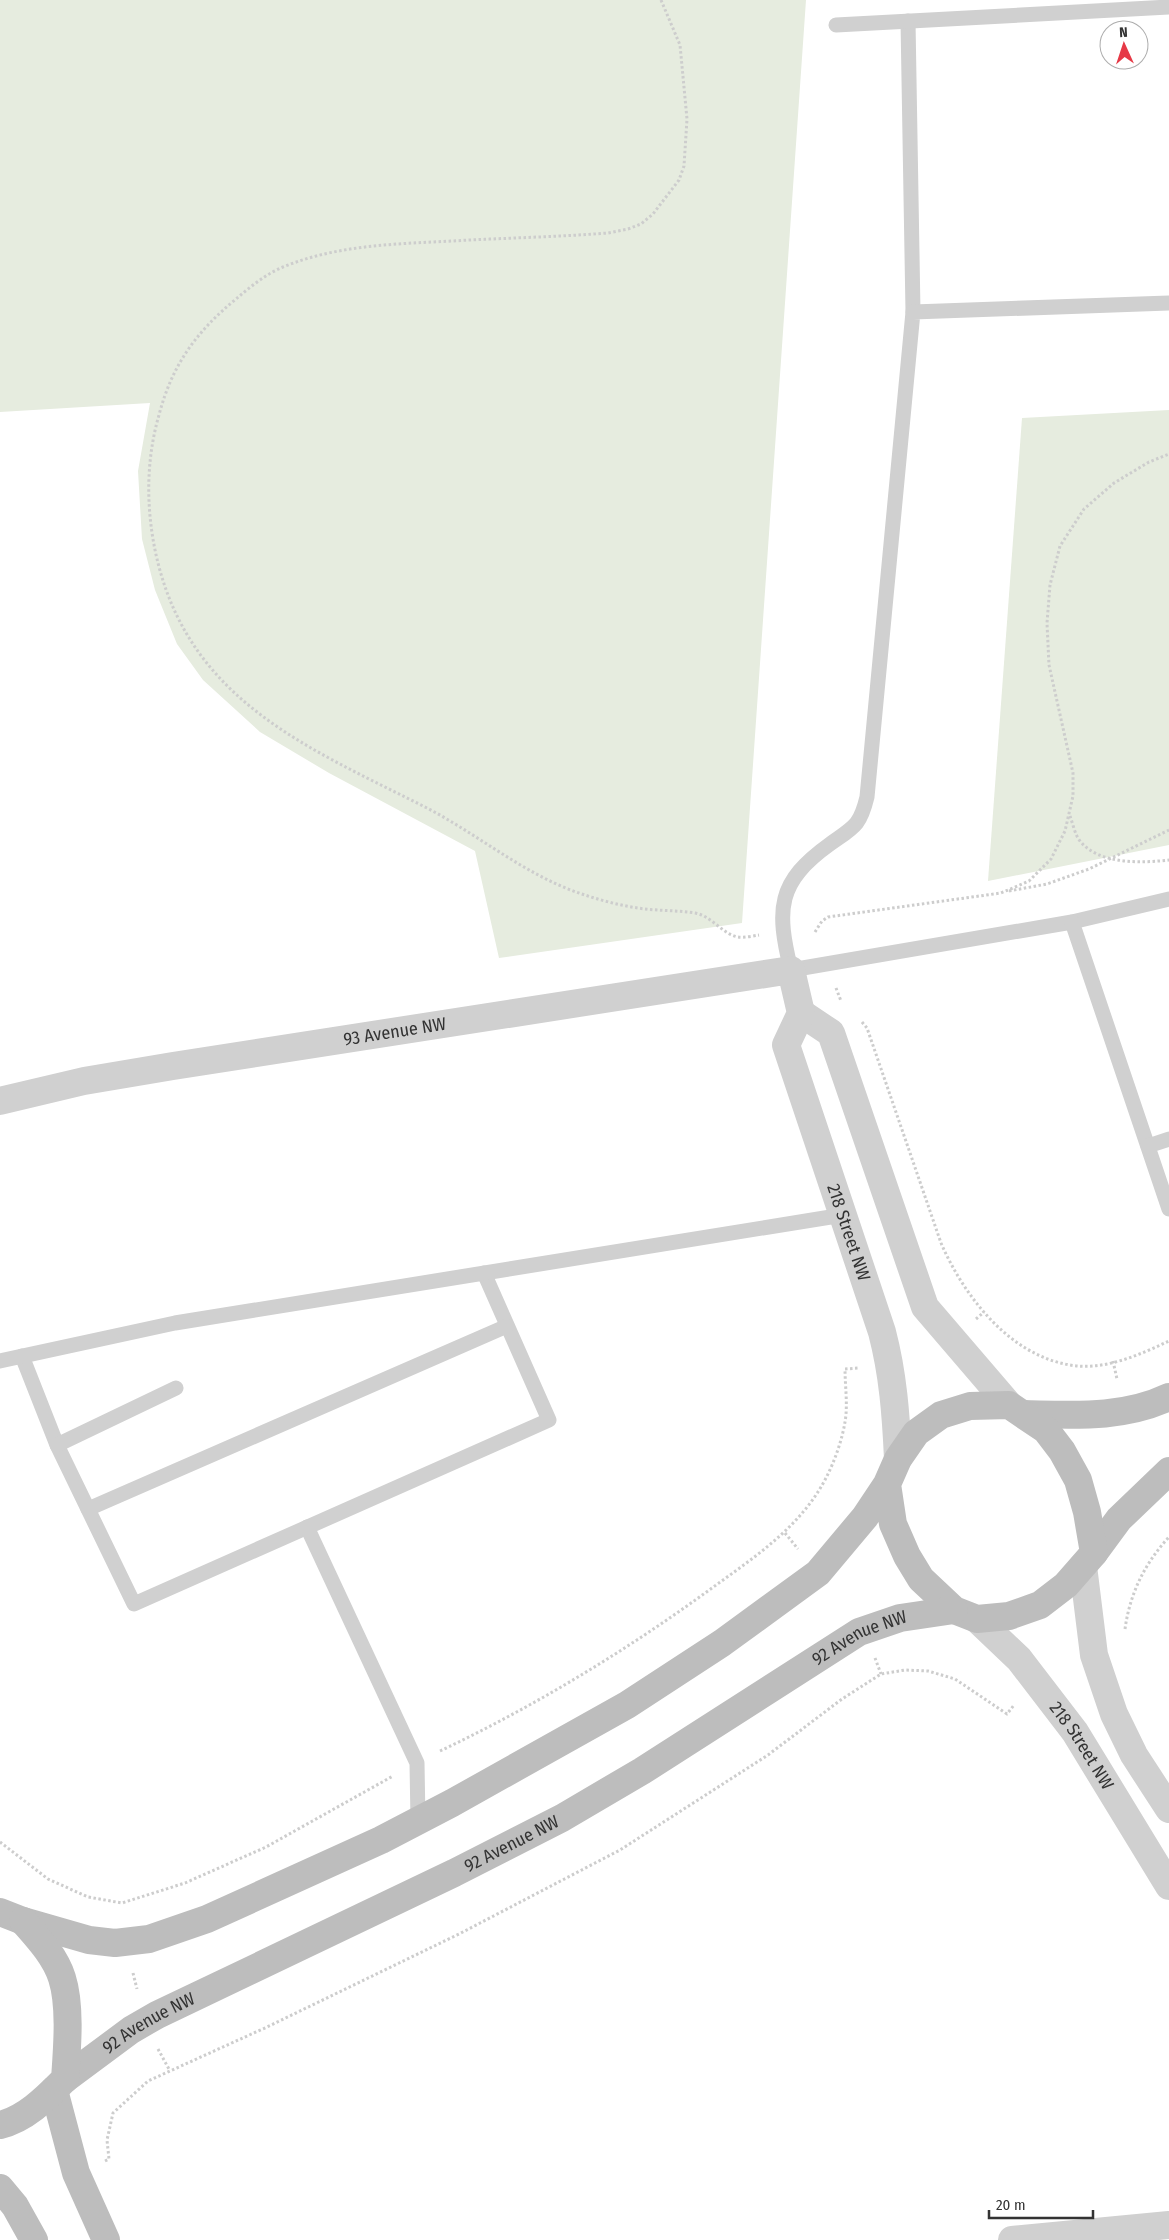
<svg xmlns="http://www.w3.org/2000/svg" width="1169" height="2240" font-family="'Fira Sans Condensed',sans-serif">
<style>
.green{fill:#e6ecdf}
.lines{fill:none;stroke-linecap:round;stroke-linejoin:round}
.path{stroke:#cdcdcd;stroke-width:3;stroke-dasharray:2.5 2.5;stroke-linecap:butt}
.lane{stroke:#d0d0d0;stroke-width:15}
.street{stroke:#d0d0d0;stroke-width:28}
.secondary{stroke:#bdbdbd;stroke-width:28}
.labels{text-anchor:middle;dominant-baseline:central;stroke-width:5;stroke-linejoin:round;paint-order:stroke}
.street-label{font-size:18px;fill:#333;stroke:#fff}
</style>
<rect width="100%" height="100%" fill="#fff"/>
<g class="green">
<polygon points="0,0 806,0 742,923 499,958 475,851 329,773 260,732 203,680 177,644 155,590 142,539 138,471 150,403 0,412"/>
<polygon points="1169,410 1169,845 988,881 1022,418"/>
</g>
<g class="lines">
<g class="path">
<path d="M661,0l19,45 7,74 -3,47 -5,14 -26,34 -12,10 -13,5 -20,4c-52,4 -104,5 -156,8 -58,3 -115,4 -169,26 -17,7 -33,20 -47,32 -40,33 -64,66 -77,116 -14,48 -13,100 -1,148 35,140 153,186 269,245 50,26 96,65 149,84 20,7 41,13 62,16 19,3 38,2 57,5 17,3 27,21 43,24 6,1 15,-1 21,-2"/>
<path d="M1070,816c3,8 5,19 10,25 19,24 63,22 89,19"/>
<polyline points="1009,891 1047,884 1089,869 1169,830"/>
<polyline points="815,932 822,921 828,917 1001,893 1029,881 1051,859 1065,831 1073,796 1073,773 1049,665 1047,623 1050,585 1060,546 1084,509 1114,483 1149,462 1169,454"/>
<polyline points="836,988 841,1001"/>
<path d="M862,1022l5,6 74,215c23,53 68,112 129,122 34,6 69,-10 99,-24"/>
<polyline points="976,1319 984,1312"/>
<polyline points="1113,1361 1117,1379"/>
<polyline points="785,1533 798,1549"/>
<path d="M1125,1629c5,-36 20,-66 44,-92"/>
<polyline points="875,1658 881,1674"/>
<path d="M440,1751c95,-45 187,-101 272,-163 44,-32 90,-62 115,-112 8,-16 15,-36 18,-54 3,-17 0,-36 0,-53l14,-1"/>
<polyline points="0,1842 48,1879 88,1897 122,1903 185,1883 266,1847 393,1776"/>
<polyline points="133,1973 137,1989"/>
<polyline points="158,2049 170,2071"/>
<polyline points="105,2161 109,2159 107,2140 113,2113 148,2081 267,2027 459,1934 620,1850 768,1755 842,1699 881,1674 905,1670 928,1671 955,1679 1007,1714 1014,1705"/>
</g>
<g class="lane">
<polyline points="908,21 913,312"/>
<polyline points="836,25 1169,7"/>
<path d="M1169,303l-256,9 -46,485c-7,29 -13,30 -37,47 -53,38 -54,65 -39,126l281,-48 97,-23"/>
<polyline points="1072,922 1169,1209"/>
<polyline points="1148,1146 1169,1139"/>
<polyline points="22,1356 57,1445 134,1604 549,1420 484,1273"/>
<polyline points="0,1361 175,1323 843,1215"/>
<polyline points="57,1445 176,1388"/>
<polyline points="88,1509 507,1326"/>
<polyline points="307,1527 417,1763 418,1821"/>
</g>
<g class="street">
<polyline points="801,1013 831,1033 925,1307 1009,1405"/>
<path id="s1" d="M0,1101l84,-20 89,-15 618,-96 10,43 -15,32 96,287c11,42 14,83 16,127"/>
<polyline points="1083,1566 1094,1655 1114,1714 1134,1755 1169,1809"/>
<path id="s2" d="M977,1619l42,40 56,73 94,154"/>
<polyline points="1012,2240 1169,2225"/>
</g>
<g class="secondary">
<path d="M1024,1414c49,1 99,5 145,-17"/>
<polyline points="1094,1553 1119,1519 1169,1471"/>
<polyline points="0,1912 23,1921 89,1940 115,1943 149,1939 207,1919 381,1840 452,1803 627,1705 722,1643 818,1573 865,1517 887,1484 898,1459 916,1433 941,1415 970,1406 1009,1405 1046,1430 1062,1451 1078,1480 1087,1512 1094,1553 1066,1585 1040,1605 1009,1616 977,1619 954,1610 921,1579 907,1556 893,1524 887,1484"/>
<path id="s3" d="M65,2079l66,-49 26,-15 297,-142 108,-55 80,-47 217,-139 41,-14 54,-8"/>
<polyline points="54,2090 76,2173 106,2240"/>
<path d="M0,2125c26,-6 47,-28 65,-46 2,-29 6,-73 -3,-101 -7,-22 -24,-40 -39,-57"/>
<polyline points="0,2188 15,2206 34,2240"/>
</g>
</g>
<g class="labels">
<g class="street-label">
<text stroke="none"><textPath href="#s1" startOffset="401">93 Avenue NW</textPath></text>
<text stroke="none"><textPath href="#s1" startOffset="1079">218 Street NW</textPath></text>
<text stroke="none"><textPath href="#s3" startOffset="911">92 Avenue NW</textPath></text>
<text stroke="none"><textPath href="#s2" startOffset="165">218 Street NW</textPath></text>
<text stroke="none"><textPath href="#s3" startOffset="506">92 Avenue NW</textPath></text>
<text stroke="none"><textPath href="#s3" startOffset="101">92 Avenue NW</textPath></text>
</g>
</g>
<g transform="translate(1124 45) rotate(357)"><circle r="24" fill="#ffffff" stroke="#adadad"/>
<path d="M0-4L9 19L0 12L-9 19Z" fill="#e63946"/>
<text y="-8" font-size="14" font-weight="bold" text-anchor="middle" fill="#333333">N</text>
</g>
<path d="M989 2210v8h104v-8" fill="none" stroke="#333333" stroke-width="2.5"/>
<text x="996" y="2210" font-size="15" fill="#333333" stroke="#ffffff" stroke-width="4" paint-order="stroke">20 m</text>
</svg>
